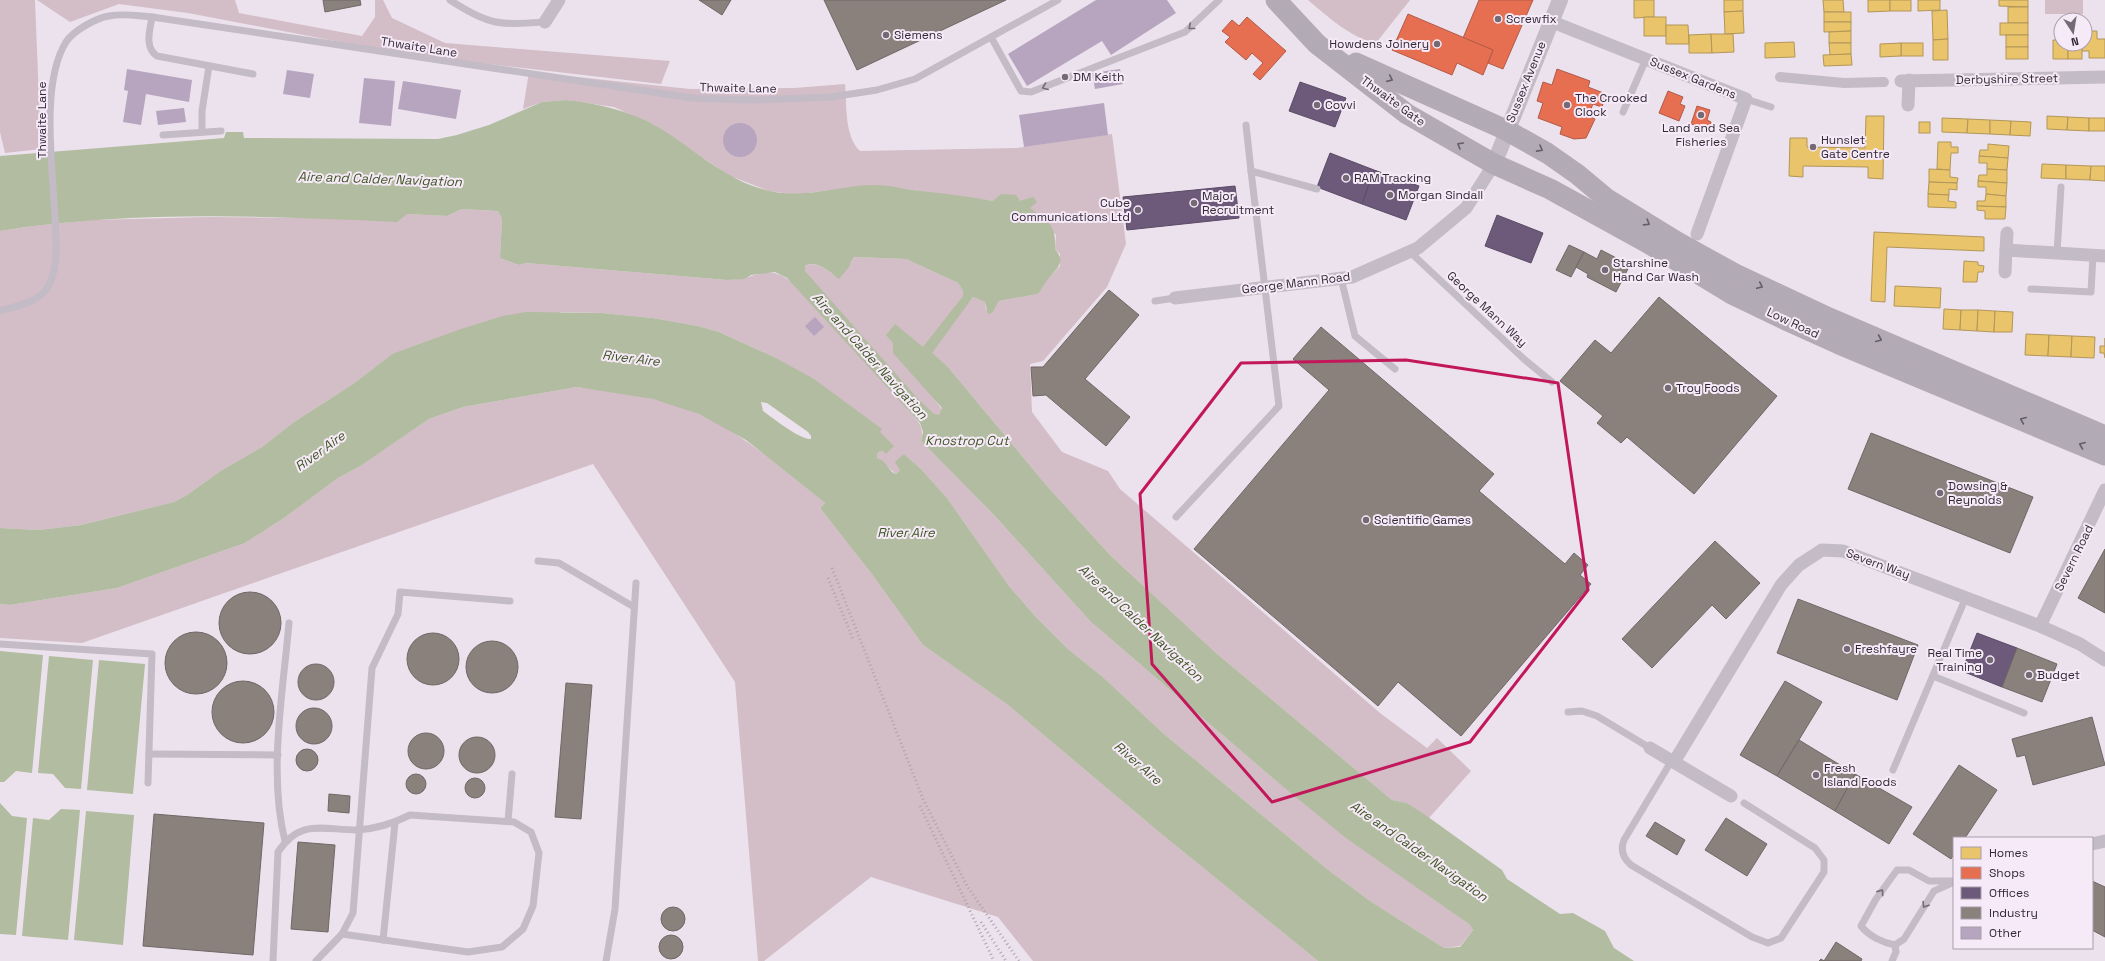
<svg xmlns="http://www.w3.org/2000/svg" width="2105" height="961" font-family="'Space Grotesk',sans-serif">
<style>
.green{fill:#d3bdc6}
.water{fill:#b1bca0;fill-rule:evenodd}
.homes{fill:#e9c46a;stroke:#b2965a}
.shops{fill:#e76f51;stroke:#b15a49}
.offices{fill:#6d597a;stroke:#5b4b66}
.industry{fill:#8a817c;stroke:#706767}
.building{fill:#b7a5bf}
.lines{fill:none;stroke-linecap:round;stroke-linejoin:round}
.service{stroke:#c3bbc5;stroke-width:7}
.pedestrian{stroke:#c3bbc5;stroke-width:10}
.minor{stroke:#c3bbc5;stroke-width:13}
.tertiary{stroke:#c3bbc5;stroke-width:16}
.primary{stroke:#b2aab5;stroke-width:21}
.rail{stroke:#aca5ad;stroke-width:3;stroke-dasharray:1 3;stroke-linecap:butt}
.oneway{stroke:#736b76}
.oneway2{stroke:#655d69}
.marked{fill:none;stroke:#c2185b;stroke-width:3;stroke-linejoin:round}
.poi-dot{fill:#736a76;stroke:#f7eaf8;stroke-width:1.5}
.labels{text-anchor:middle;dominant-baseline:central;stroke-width:4;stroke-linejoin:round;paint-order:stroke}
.poi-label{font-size:12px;fill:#322936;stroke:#f7eaf8;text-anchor:start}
.street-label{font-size:12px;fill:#322936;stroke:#f7eaf8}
.water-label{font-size:13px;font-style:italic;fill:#3d5522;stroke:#f7eaf8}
</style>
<rect width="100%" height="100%" fill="#ece2ed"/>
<g class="green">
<polygon points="0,0 35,0 41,149 5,153 0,132"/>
<polygon points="37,0 235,0 239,13 362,36 375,17 375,0 383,0 392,18 445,43 670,61 661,84 403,54 188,13 119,4 70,22"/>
<path d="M1308,0h102l-34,43c-24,-4 -50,-28 -68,-43z"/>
<rect x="2045" y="0" width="38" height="14"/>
<path d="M529,72l161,17 104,-1 51,-4c2,20 -1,52 15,67l157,-3 95,-14 14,110 -19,43 -64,74 -13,3 2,48 30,40 46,19 12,18 260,224 47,35 10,-10 34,33 -42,47 -22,-15 -15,-3 -176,-147 -106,-98 -63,-69 -99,-119 -32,-25 -23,1 50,68 -4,4 -3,1 -29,-7c10,11 18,17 14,32l73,74 97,107 184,158 194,144 4,6 -13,16 -16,2 -74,-47 -43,-32 -163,-135 -60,-56 -36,-29 -33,-33 -26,-30 -62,-88 -26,-29 -17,-15 -4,16 -4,4 -19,-16 1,-6 5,-1 -3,-19 1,-3 -107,-72 -55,-25 -21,-6 -45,-8 -51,-5 -40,-1 -170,42 -39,30 -59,38 -32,25 -40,23 -35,25 -13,7 -93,23 -42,5 -39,-2v-297l33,-5 58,-6 117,-3 88,1 111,-4 40,2 15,-7 36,2 4,8 -2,39 19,7 7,-2 201,17c38,-2 40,-21 75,11l11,-9 -8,-11v-5c10,-6 22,4 30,10l19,-19 52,2 52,24 5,8v5l-5,7 7,4 8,-10 12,5 1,7 6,3 7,-11 39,-7 10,-15 12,-13v-12l-5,-5 1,-14 -36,-34h-27l-118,-16 -69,8 -15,1 -22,-3 -39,-15 -74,-50 -42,-19 -48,-7 -24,2 -19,7z"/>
<path d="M577,387c41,5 83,10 122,27 47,21 86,58 126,89l-5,5 51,65 52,72 85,60 151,127 159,129h-285l-35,-44 -127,-40 -107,84h-6l-23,-279 -142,-218 -511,179 -82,-5v-34l10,1 107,-17 128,-45 39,-25 54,-40 24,-13 67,-46 34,-12z"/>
</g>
<g class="water">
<path d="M566,100c33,4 62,10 92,27 37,22 69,55 112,64 36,8 70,-6 106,-6 12,0 24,3 36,5 27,3 54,6 81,11l8,-7 15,1 4,6 13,-4 4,5 -7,6c19,15 26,15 25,41 11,13 3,18 -6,29 -4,5 -7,11 -11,16l-39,7 -7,12 -4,1 -3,-12 -12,-5 -41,56 16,14 99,119 63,69 106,98 176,147 15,3 17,11 78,56 5,9 53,35 13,-1 32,18 9,17 20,13h-316l-159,-129 -151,-127 -85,-60 -52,-72 -51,-65 5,-5 -79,-63 -47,-26 -46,-15 -76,-12 -114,20 -34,12 -67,46 -24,13 -54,40 -39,25 -128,45 -107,17 -10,-1v-76l39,2 42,-5 93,-23 13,-7 35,-25 40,-23 32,-25 59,-38 39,-30 69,-25 42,-13 23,-4 76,1 51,5 45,8 21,6 55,25 40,22 68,50 -2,3 14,14 -8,8 -3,-3 -5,1 -1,6 6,3 9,11 4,2 4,-4 -5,-8 9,-8 17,15 26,29 62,88 26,30 33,33 36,29 60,56 163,135 43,32 74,47 16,-1 13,-17 -4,-6 -123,-86 -71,-58 -184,-158 -97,-107 -73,-74 2,-9 -3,-9 -133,-145 -12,-6 -24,3 -7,4 -17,1 -201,-17 -7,2 -19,-7 2,-39 -4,-8 -36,-2 -15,7 -40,-2 -10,8c-132,-6 -266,-12 -397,9v-75l224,-18 2,-6h17l1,6 194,1 19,-4 32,-10 53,-23zM854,257l52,2 52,24 5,8v5l-40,51 -28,-23 -9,11 7,8v10l49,55 -3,7 -5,-1 -16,-15 -113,-128v-5c12,-7 25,7 34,13l10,-12 2,-6zM761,402l6,1 41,29 3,4v3c-11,1 -38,-21 -48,-28z"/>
<polygon points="0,651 43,655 32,773 16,771 4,782 0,782"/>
<polygon points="49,656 93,660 81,789 65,788 53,774 38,773"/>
<polygon points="99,660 145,664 133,794 87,790"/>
<polygon points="0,803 12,816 27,818 16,935 0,934"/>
<polygon points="61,809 80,810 68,940 22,936 33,818 49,820"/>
<polygon points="86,811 134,815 123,945 74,940"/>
</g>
<g class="homes">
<polygon points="1634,0 1654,0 1654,17 1634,18"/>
<polygon points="1724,0 1743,0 1743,11 1724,12"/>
<polygon points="1823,0 1843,0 1844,12 1824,12"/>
<polygon points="1868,0 1890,0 1890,11 1868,12"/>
<rect x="1890" y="0" width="21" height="11"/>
<polygon points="1918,0 1940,0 1940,10 1918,11"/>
<polygon points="1999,0 2028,0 2028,7 1999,6"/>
<rect x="2008" y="7" width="20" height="16"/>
<polygon points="1947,10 1948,39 1933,40 1932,11"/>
<polygon points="1743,11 1744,33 1725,34 1724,12"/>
<rect x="1824" y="12" width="27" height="10"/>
<rect x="1644" y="17" width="22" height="19"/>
<polygon points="1824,22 1851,22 1851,31 1824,32"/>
<rect x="2000" y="23" width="28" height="12"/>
<polygon points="1666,25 1688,25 1689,44 1666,44"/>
<polygon points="1851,31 1851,43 1829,43 1829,32"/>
<polygon points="2085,31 2097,31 2097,39 2105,39 2105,58 2089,58 2089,51 2082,51 2082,44 2085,44"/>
<polygon points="1711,34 1712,53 1689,53 1689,35"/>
<polygon points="1711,34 1733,34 1734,52 1712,53"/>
<rect x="2006" y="35" width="22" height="12"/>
<polygon points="1948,39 1948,60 1933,60 1933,40"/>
<polygon points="2053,40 2061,40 2061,44 2068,44 2068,59 2053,59"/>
<polygon points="1794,42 1795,57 1765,58 1765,43"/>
<polygon points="1829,43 1851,43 1851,54 1830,55"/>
<rect x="1901" y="43" width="22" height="13"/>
<polygon points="1901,43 1901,56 1880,57 1880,44"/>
<rect x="2068" y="44" width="14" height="15"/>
<rect x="2006" y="47" width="22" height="12"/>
<polygon points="1851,54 1852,65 1824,66 1823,55"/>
<polygon points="1866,116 1884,116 1883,179 1868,178 1868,167 1803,166 1803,177 1789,176 1790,138 1807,138 1807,147 1865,148"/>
<polygon points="2047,116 2068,117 2067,130 2047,129"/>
<polygon points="2068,117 2089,118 2089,131 2067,130"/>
<polygon points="1942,118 1968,119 1967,133 1942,132"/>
<rect x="2089" y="118" width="16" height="13"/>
<polygon points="1968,119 1990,120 1990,134 1967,133"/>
<polygon points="1990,120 2011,121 2010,135 1990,134"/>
<polygon points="2011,121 2031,122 2030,136 2010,135"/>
<rect x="1919" y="122" width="11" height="11"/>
<polygon points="1938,142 1951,142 1951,147 1958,147 1958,153 1951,153 1950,170 1937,169"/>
<polygon points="1988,144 2009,146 2008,158 1979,156 1980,150 1988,150"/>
<polygon points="1979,156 2008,158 2007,170 1987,169 1987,163 1979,163"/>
<polygon points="2042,164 2066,165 2066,179 2041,178"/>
<polygon points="2066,165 2091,166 2090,180 2066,179"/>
<polygon points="2091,166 2105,166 2105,181 2090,180"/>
<polygon points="1929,169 1950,170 1950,177 1958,178 1957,183 1929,182"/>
<polygon points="1987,169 2007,170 2007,183 1978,181 1979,175 1987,175"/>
<polygon points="1978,181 2007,183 2006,196 1986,194 1986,187 1978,187"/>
<polygon points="1929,182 1957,183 1957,190 1949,189 1949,195 1928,194"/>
<polygon points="1928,194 1949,195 1948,201 1956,202 1956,208 1928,207"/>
<polygon points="1986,194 2006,196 2006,207 1977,206 1977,201 1985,201"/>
<polygon points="1977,206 2006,207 2005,219 1985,219 1985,211 1977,210"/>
<polygon points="1874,232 1984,237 1984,251 1887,247 1885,302 1871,301"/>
<polygon points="1964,261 1978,262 1978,265 1984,266 1983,272 1978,272 1977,282 1963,282"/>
<polygon points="1895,286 1941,288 1940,308 1894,306"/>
<polygon points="1944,309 1961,310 1960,330 1943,329"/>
<polygon points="1961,310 1978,310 1977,331 1960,330"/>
<polygon points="1978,310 1995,311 1994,332 1977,331"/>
<polygon points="1995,311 2013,312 2012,332 1994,332"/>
<polygon points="2026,334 2049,335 2048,356 2025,355"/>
<polygon points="2049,335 2072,336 2071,357 2048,356"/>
<polygon points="2072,336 2095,337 2094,358 2071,357"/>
<polygon points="2105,338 2105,358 2104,353 2100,353 2100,346 2105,346"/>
</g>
<g class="shops">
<polygon points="1479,0 1533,0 1503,69 1488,63 1493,50 1463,38"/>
<polygon points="1408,14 1493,50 1483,75 1457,63 1452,75 1392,50"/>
<polygon points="1247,17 1286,51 1260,80 1253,74 1263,63 1252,53 1246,60 1225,42 1230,37 1222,31 1232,20 1239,26"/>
<polygon points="1557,69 1590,81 1588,87 1606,94 1602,107 1593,104 1588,116 1595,119 1586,138 1574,139 1560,134 1562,127 1538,118 1543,103 1537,101 1543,82 1552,85"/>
<polygon points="1668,91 1683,97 1680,104 1685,106 1679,121 1659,113"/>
<polygon points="1697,106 1710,110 1707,120 1711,122 1709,130 1691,124"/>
</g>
<g class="offices">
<polygon points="1300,82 1346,98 1335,127 1289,111"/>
<polygon points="1330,153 1374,170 1362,204 1317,187"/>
<polygon points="1374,170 1419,186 1406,220 1362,204"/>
<polygon points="1235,186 1239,218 1127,230 1123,197"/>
<polygon points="1497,215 1543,233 1531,263 1485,246"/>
<polygon points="1977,633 2017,648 2002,687 1962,671"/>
</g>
<g class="industry">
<polygon points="323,0 360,0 361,5 325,12"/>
<polygon points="699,0 731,0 722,15"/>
<polygon points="824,0 1006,0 857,70"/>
<polygon points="1569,245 1584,252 1571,277 1556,270"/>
<polygon points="1601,250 1630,265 1616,292 1587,277 1588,274 1576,267 1584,252 1597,259"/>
<polygon points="1109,290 1139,315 1085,379 1130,417 1106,446 1046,395 1033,396 1031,367 1043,367"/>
<polygon points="1659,297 1777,396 1694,494 1627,437 1621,443 1597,423 1603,416 1560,381 1595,340 1611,353"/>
<polygon points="1321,327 1494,474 1479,491 1565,564 1574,553 1588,565 1580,575 1591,584 1461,736 1398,682 1378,706 1194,549 1329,390 1293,359"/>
<polygon points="1871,433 2033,497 2010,553 1848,489"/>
<polygon points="1715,541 1760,583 1726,619 1712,605 1652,668 1622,639"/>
<polygon points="2105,549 2105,613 2078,598"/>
<circle cx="250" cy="623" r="31"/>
<polygon points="1798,599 1918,645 1897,700 1777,653"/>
<circle cx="196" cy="663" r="31"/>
<circle cx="433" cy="659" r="26"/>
<circle cx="492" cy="667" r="26"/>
<polygon points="2017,648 2057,664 2042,702 2002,687"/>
<circle cx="316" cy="682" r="18"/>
<polygon points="1785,681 1822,702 1777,776 1740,755"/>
<circle cx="243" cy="712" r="31"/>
<polygon points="566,683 592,685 581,819 555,817"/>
<circle cx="314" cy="726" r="18"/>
<polygon points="2092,717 2105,765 2033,785 2025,755 2017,757 2012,739"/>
<circle cx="426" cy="751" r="18"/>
<circle cx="477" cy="755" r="18"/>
<polygon points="1799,740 1855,774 1835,811 1777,776"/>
<circle cx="307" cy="760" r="11"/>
<polygon points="1959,765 1997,790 1965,838 1954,838 1954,854 1951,859 1913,834"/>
<polygon points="1855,774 1912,807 1889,844 1835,811"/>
<circle cx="416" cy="784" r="10"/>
<circle cx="475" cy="788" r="10"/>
<polygon points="329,794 350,796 349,813 328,811"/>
<polygon points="154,814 264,823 253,955 143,946"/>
<polygon points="1726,818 1767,844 1747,876 1705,850"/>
<polygon points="1655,822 1685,840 1677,855 1646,836"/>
<polygon points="298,842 335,845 328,932 291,929"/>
<polygon points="2092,881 2105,887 2105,937 2092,930"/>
<circle cx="673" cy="919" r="12"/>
<circle cx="671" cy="947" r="12"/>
<polygon points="1836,942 1862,959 1861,961 1819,961 1821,959 1824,961"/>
</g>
<g class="building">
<polygon points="1096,0 1167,0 1176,13 1111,55 1102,41 1027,86 1008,54"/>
<polygon points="127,69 192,80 189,102 146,94 141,125 123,122 128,91 124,90"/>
<polygon points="1120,69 1123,84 1095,89 1092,73"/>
<polygon points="287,70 314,74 310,98 283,94"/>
<polygon points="364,78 395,81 391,126 359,123"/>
<polygon points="403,81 461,90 456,119 398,109"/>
<polygon points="1104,103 1108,135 1024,147 1019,115"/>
<polygon points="184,108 186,122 158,125 156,111"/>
<circle cx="740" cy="140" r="17"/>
<polygon points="815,317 824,327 814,336 805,326"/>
</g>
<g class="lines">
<g class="service">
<path d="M450,0c40,26 49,25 95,22"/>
<path d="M152,17c-2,13 -8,30 5,39l96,18"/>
<polyline points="991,37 1021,91 1031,92 1185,32 1219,0"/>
<polyline points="1746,99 1771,107"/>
<polyline points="1623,112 1646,59"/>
<polyline points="1246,125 1251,171"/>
<polyline points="202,132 202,111 209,66"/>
<polyline points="163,135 221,131"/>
<polyline points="1409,251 1525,360 1552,382"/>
<polyline points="2057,253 2061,187"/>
<polyline points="1341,278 1355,336 1395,369"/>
<polyline points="2031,289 2091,292 2093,255"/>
<polyline points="1155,301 1175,298"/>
<path d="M0,311c16,-5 38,-8 48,-24 11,-20 8,-47 7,-69 -2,-49 -15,-134 11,-176 7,-11 30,-24 43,-26 14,-3 29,0 43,1l541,81 61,2 77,-3 46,-7 38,-11 143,-79"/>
<polyline points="1176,517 1279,406 1251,171 1317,189"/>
<polyline points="538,561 559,563 634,607"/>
<polyline points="0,644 152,654 148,783"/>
<polyline points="1933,676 2024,713"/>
<polyline points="1568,712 1582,711 1597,716 1650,748"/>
<polyline points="149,754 278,755"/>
<path d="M1672,760l-48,80c-4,10 -1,18 7,25l121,72 16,6 13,-5 43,-66v-12l-9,-12 -71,-45"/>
<polyline points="1893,770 1966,597"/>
<polyline points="508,821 512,774"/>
<path d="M285,841c-17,-67 -2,-149 4,-218"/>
<path d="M1954,881h-25l-20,-11h-12l-21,29 -15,27c8,10 22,17 34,19l9,-6 30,-48 20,-9"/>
<polyline points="383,940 395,823"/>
<path d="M273,961l5,-109c22,-34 45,-22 79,-22 18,-1 37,-7 53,-15l104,7 17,10 8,21 -6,53 -10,23 -21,18 -34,5 -126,-18"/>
<polyline points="316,961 342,934 353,913 372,668 398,614 400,592 510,601"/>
<polyline points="606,961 615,909 636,583"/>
<polyline points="1892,961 1896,952 1895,945"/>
</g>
<polyline class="pedestrian" points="1780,77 1844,83 1884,82"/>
<g class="minor">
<polyline points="1550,21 1746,99 1697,234"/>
<polyline points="545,22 559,0"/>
<polyline points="1901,81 2105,77"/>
<polyline points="1908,105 1909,80"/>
<polyline points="2006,250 2007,233"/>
<polyline points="2005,272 2006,250 2105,256"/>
<polyline points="1175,298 1352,277 1418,248 1466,208 1494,164"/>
<polyline points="2040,626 2105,490"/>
<polyline points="1650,748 1731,796"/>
<polyline points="1674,762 1781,585 1799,565 1822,550 1843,551 2040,626 2080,644 2105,660"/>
<polyline points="2092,844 2105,841"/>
</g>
<polyline class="tertiary" points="1494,164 1560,0"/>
<g class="primary">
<polyline points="1276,0 1317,44 1407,114 1494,164 1550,189 1648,243 1732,294 1788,321 1839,344 2105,455"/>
<polyline points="1356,63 1506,130 1547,153 1577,174 1607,199 1677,242 1735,274 1829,318 2105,436"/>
</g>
<g class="rail">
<polyline points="832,568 923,799 967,886 1019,961"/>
<polyline points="828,578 853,639"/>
<polyline points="920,806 994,961"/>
<polyline points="981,922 1006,961"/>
</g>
</g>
<defs><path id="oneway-chevron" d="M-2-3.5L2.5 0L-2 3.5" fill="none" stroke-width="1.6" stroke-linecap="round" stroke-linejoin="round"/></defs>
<g class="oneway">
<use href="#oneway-chevron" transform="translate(1191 27) rotate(141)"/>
<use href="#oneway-chevron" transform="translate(1045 87) rotate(159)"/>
<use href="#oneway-chevron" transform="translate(1881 892) rotate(-55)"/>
<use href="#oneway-chevron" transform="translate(1925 905) rotate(122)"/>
</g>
<g class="oneway2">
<use href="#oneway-chevron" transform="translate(1390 79) rotate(24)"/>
<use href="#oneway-chevron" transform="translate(1460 145) rotate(-150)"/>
<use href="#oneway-chevron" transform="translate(1540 149) rotate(29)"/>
<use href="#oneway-chevron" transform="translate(1647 223) rotate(32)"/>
<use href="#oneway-chevron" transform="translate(1760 286) rotate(25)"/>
<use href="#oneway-chevron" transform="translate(1879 339) rotate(23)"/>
<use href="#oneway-chevron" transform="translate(2023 420) rotate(-157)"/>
<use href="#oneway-chevron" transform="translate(2082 445) rotate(-158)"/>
</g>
<path class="marked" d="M1406,360l152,23 30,207 -118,152 -198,60 -120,-138 -12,-170 101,-131z"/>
<g class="poi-dot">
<circle cx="1498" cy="19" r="4"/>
<circle cx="886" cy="35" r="4"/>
<circle cx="1437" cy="44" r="4"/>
<circle cx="1065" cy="77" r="4"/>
<circle cx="1317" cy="105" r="4"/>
<circle cx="1567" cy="105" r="4"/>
<circle cx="1701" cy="115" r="4"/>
<circle cx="1813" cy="147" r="4"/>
<circle cx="1346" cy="178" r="4"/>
<circle cx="1390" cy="195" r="4"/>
<circle cx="1194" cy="203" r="4"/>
<circle cx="1138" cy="210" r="4"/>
<circle cx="1605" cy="270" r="4"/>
<circle cx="1668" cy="388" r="4"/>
<circle cx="1940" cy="493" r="4"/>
<circle cx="1366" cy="520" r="4"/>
<circle cx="1847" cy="649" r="4"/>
<circle cx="1990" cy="660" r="4"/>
<circle cx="2029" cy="675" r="4"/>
<circle cx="1816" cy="775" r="4"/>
</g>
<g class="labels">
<g class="poi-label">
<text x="1506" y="19">Screwfix</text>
<text x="894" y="35">Siemens</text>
<text x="1429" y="44" text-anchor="end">Howdens Joinery</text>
<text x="1073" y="77">DM Keith</text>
<text x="1575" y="98">The Crooked<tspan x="1575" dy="14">Clock</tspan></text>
<text x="1325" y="105">Covvi</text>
<text x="1701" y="128" text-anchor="middle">Land and Sea<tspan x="1701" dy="14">Fisheries</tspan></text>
<text x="1821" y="140">Hunslet<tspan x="1821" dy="14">Gate Centre</tspan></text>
<text x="1354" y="178">RAM Tracking</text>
<text x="1398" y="195">Morgan Sindall</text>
<text x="1202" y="196">Major<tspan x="1202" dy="14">Recruitment</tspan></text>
<text x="1130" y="203" text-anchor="end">Cube<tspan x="1130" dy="14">Communications Ltd</tspan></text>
<text x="1613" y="263">Starshine<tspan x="1613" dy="14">Hand Car Wash</tspan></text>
<text x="1676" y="388">Troy Foods</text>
<text x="1948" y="486">Dowsing &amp;<tspan x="1948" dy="14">Reynolds</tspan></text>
<text x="1374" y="520">Scientific Games</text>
<text x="1855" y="649">Freshfayre</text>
<text x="1982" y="653" text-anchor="end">Real Time<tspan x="1982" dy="14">Training</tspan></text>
<text x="2037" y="675">Budget</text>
<text x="1824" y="768">Fresh<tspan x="1824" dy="14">Island Foods</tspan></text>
</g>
<g class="street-label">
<text transform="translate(419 47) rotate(9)">Thwaite Lane</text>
<text transform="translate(1693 78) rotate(22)">Sussex Gardens</text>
<text transform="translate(2007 79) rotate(-1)">Derbyshire Street</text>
<text transform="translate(1526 82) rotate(-68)">Sussex Avenue</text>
<text transform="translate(738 88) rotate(1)">Thwaite Lane</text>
<text transform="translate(1393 101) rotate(36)">Thwaite Gate</text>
<text transform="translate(42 120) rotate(-90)">Thwaite Lane</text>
<text transform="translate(1296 283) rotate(-7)">George Mann Road</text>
<text transform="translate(1487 309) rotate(43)">George Mann Way</text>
<text transform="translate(1793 323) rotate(25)">Low Road</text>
<text transform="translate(2074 558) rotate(-64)">Severn Road</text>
<text transform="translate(1878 564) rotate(20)">Severn Way</text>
</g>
<g class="water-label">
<text transform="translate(380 179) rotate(2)">Aire and Calder Navigation</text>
<text transform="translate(870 356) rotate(48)">Aire and Calder Navigation</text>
<text transform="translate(631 358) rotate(7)">River Aire</text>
<text x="967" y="440">Knostrop Cut</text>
<text transform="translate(320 451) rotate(-36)">River Aire</text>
<text x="906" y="532">River Aire</text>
<text transform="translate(1141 623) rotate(43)">Aire and Calder Navigation</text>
<text transform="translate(1138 763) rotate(41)">River Aire</text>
<text transform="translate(1419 851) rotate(35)">Aire and Calder Navigation</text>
</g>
</g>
<rect x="1953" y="837" width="140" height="112" fill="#f7eaf8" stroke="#a89daa"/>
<rect x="1961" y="847" width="20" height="12" fill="#e9c46a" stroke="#a89daa"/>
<text x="1989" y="857" font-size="12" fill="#322936">Homes</text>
<rect x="1961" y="867" width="20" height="12" fill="#e76f51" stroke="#a89daa"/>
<text x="1989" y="877" font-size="12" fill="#322936">Shops</text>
<rect x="1961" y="887" width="20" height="12" fill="#6d597a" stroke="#a89daa"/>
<text x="1989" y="897" font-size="12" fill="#322936">Offices</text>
<rect x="1961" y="907" width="20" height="12" fill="#8a817c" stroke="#a89daa"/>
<text x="1989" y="917" font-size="12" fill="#322936">Industry</text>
<rect x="1961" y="927" width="20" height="12" fill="#b7a5bf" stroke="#a89daa"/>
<text x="1989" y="937" font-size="12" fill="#322936">Other</text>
<g transform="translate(2073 32) rotate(168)"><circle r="19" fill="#f7eaf8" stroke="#a89daa"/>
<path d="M0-3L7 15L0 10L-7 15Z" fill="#736a76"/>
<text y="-6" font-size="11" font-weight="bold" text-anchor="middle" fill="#322936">N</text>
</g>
</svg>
